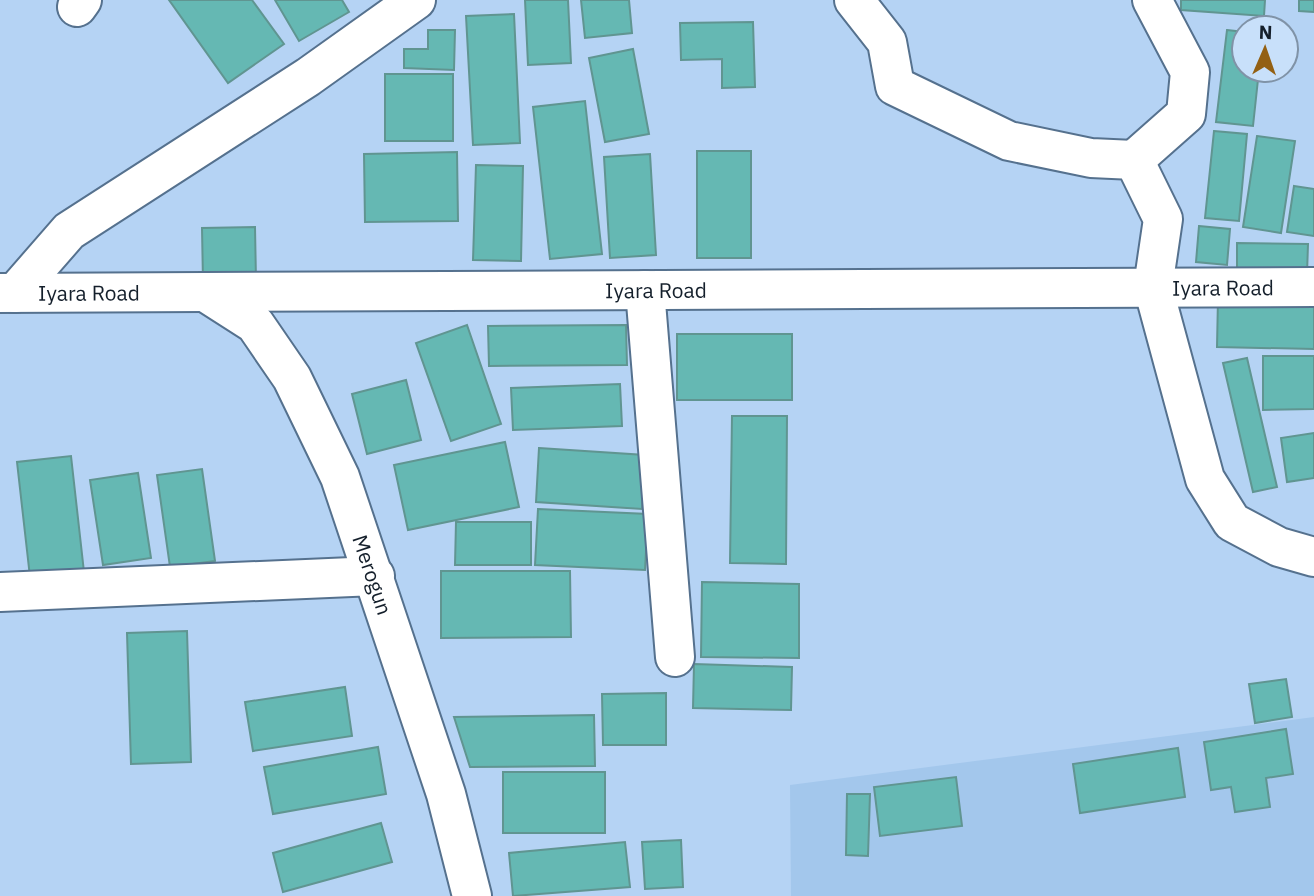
<svg xmlns="http://www.w3.org/2000/svg" width="1314" height="896" font-family="'IBM Plex Sans',sans-serif">
<style>
.built{fill:#a3c7ec}
.building{fill:#65b8b3;stroke:#609591;stroke-width:2}
.lines{fill:none;stroke-linecap:round;stroke-linejoin:round}
.minor-casing{stroke:#55718e;stroke-width:42}
.minor{stroke:#fff;stroke-width:38}
.labels{text-anchor:middle;dominant-baseline:central;stroke-width:7;stroke-linejoin:round;paint-order:stroke}
.street-label{font-size:21px;fill:#141f2b;stroke:#c8e0fa}
</style>
<rect width="100%" height="100%" fill="#b5d3f4"/>
<polygon class="built" points="1314,717 1314,896 791,896 790,785"/>
<g class="building">
<polygon points="169,0 252,0 284,44 228,83"/>
<polygon points="275,0 342,0 349,12 299,41"/>
<polygon points="525,0 568,0 571,63 528,65"/>
<polygon points="581,0 629,0 632,33 585,38"/>
<polygon points="1181,0 1265,0 1264,16 1181,10"/>
<polygon points="1299,0 1314,0 1314,12 1299,11"/>
<polygon points="514,14 520,143 473,145 466,16"/>
<polygon points="753,22 755,87 722,88 722,59 681,60 680,23"/>
<polygon points="428,30 455,30 454,70 404,68 404,49 428,49"/>
<polygon points="1227,30 1244,32 1244,70 1259,70 1253,126 1216,122"/>
<polygon points="633,49 649,134 605,142 589,58"/>
<rect x="385" y="74" width="68" height="67"/>
<polygon points="585,101 602,254 550,259 533,107"/>
<polygon points="1214,131 1247,134 1239,221 1205,218"/>
<polygon points="1257,136 1295,141 1281,233 1243,227"/>
<rect x="697" y="151" width="54" height="107"/>
<polygon points="457,152 458,221 365,222 364,154"/>
<polygon points="650,154 656,255 610,258 604,157"/>
<polygon points="476,165 523,166 521,261 473,260"/>
<polygon points="1294,186 1314,189 1314,236 1287,232"/>
<polygon points="1199,226 1230,229 1227,265 1196,262"/>
<polygon points="255,227 256,281 203,282 202,228"/>
<polygon points="1237,243 1308,244 1307,274 1237,273"/>
<polygon points="1218,298 1314,301 1314,349 1217,347"/>
<polygon points="467,325 501,424 451,441 416,343"/>
<polygon points="626,325 627,365 489,366 488,326"/>
<rect x="677" y="334" width="115" height="66"/>
<polygon points="1263,356 1314,356 1314,409 1263,410"/>
<polygon points="1247,358 1277,487 1253,492 1223,363"/>
<polygon points="406,380 421,440 367,454 352,394"/>
<polygon points="620,384 622,426 513,430 511,388"/>
<polygon points="732,416 787,416 786,564 730,563"/>
<polygon points="1314,433 1314,478 1287,482 1281,438"/>
<polygon points="505,442 519,507 408,530 394,465"/>
<polygon points="539,448 645,455 642,509 536,502"/>
<polygon points="71,456 84,572 30,577 17,462"/>
<polygon points="202,469 215,561 170,567 157,475"/>
<polygon points="138,473 151,558 103,565 90,480"/>
<polygon points="538,509 648,514 645,570 535,565"/>
<polygon points="456,522 531,522 531,565 455,565"/>
<polygon points="441,571 570,571 571,637 441,638"/>
<polygon points="702,582 799,584 799,658 701,657"/>
<polygon points="187,631 191,762 131,764 127,633"/>
<polygon points="694,664 792,667 791,710 693,708"/>
<polygon points="1286,679 1292,717 1255,723 1249,684"/>
<polygon points="345,687 352,736 253,751 245,702"/>
<polygon points="666,693 666,745 603,745 602,694"/>
<polygon points="594,715 595,766 470,767 454,717"/>
<polygon points="1286,729 1293,774 1266,778 1270,807 1235,812 1231,787 1211,790 1204,742"/>
<polygon points="378,747 386,794 273,814 264,767"/>
<polygon points="1178,748 1185,797 1080,813 1073,764"/>
<rect x="503" y="772" width="102" height="61"/>
<polygon points="956,777 962,826 880,836 874,787"/>
<polygon points="847,794 870,794 868,856 846,855"/>
<polygon points="381,823 392,862 283,892 273,853"/>
<polygon points="681,840 683,887 645,889 642,842"/>
<polygon points="625,842 630,887 513,896 509,853"/>
</g>
<g class="lines">
<defs>
<g id="minor">
<polyline points="854,0 887,42 895,86 1009,141 1091,158 1134,160 1163,219 1153,287 1205,479 1232,522 1279,547 1314,557"/>
<polyline points="77,7 82,0"/>
<polyline points="1134,160 1186,114 1190,72 1152,0"/>
<polyline points="645,290 675,657"/>
<path id="s1" d="M205,292l50,32 37,54 48,99 106,317 26,102"/>
<path id="s2" d="M0,293l1314,-6"/>
<polyline points="15,293 69,231 308,77 416,0"/>
<polyline points="0,592 375,576"/>
</g>
</defs>
<use href="#minor" class="minor-casing"/>
<use href="#minor" class="minor"/>
</g>
<g class="labels">
<g class="street-label">
<text stroke="none"><textPath href="#s2" startOffset="1223">Iyara Road</textPath></text>
<text stroke="none"><textPath href="#s2" startOffset="656">Iyara Road</textPath></text>
<text stroke="none"><textPath href="#s2" startOffset="89">Iyara Road</textPath></text>
<text stroke="none"><textPath href="#s1" startOffset="338">Merogun</textPath></text>
</g>
</g>
<g transform="translate(1265 49) rotate(2)"><circle r="33" fill="#c8e0fa" stroke="#8093a7" stroke-width="2"/>
<path d="M0-5L12 26L0 18L-12 26Z" fill="#936013"/>
<text y="-10" font-size="19" font-weight="bold" text-anchor="middle" fill="#141f2b">N</text>
</g>
</svg>
